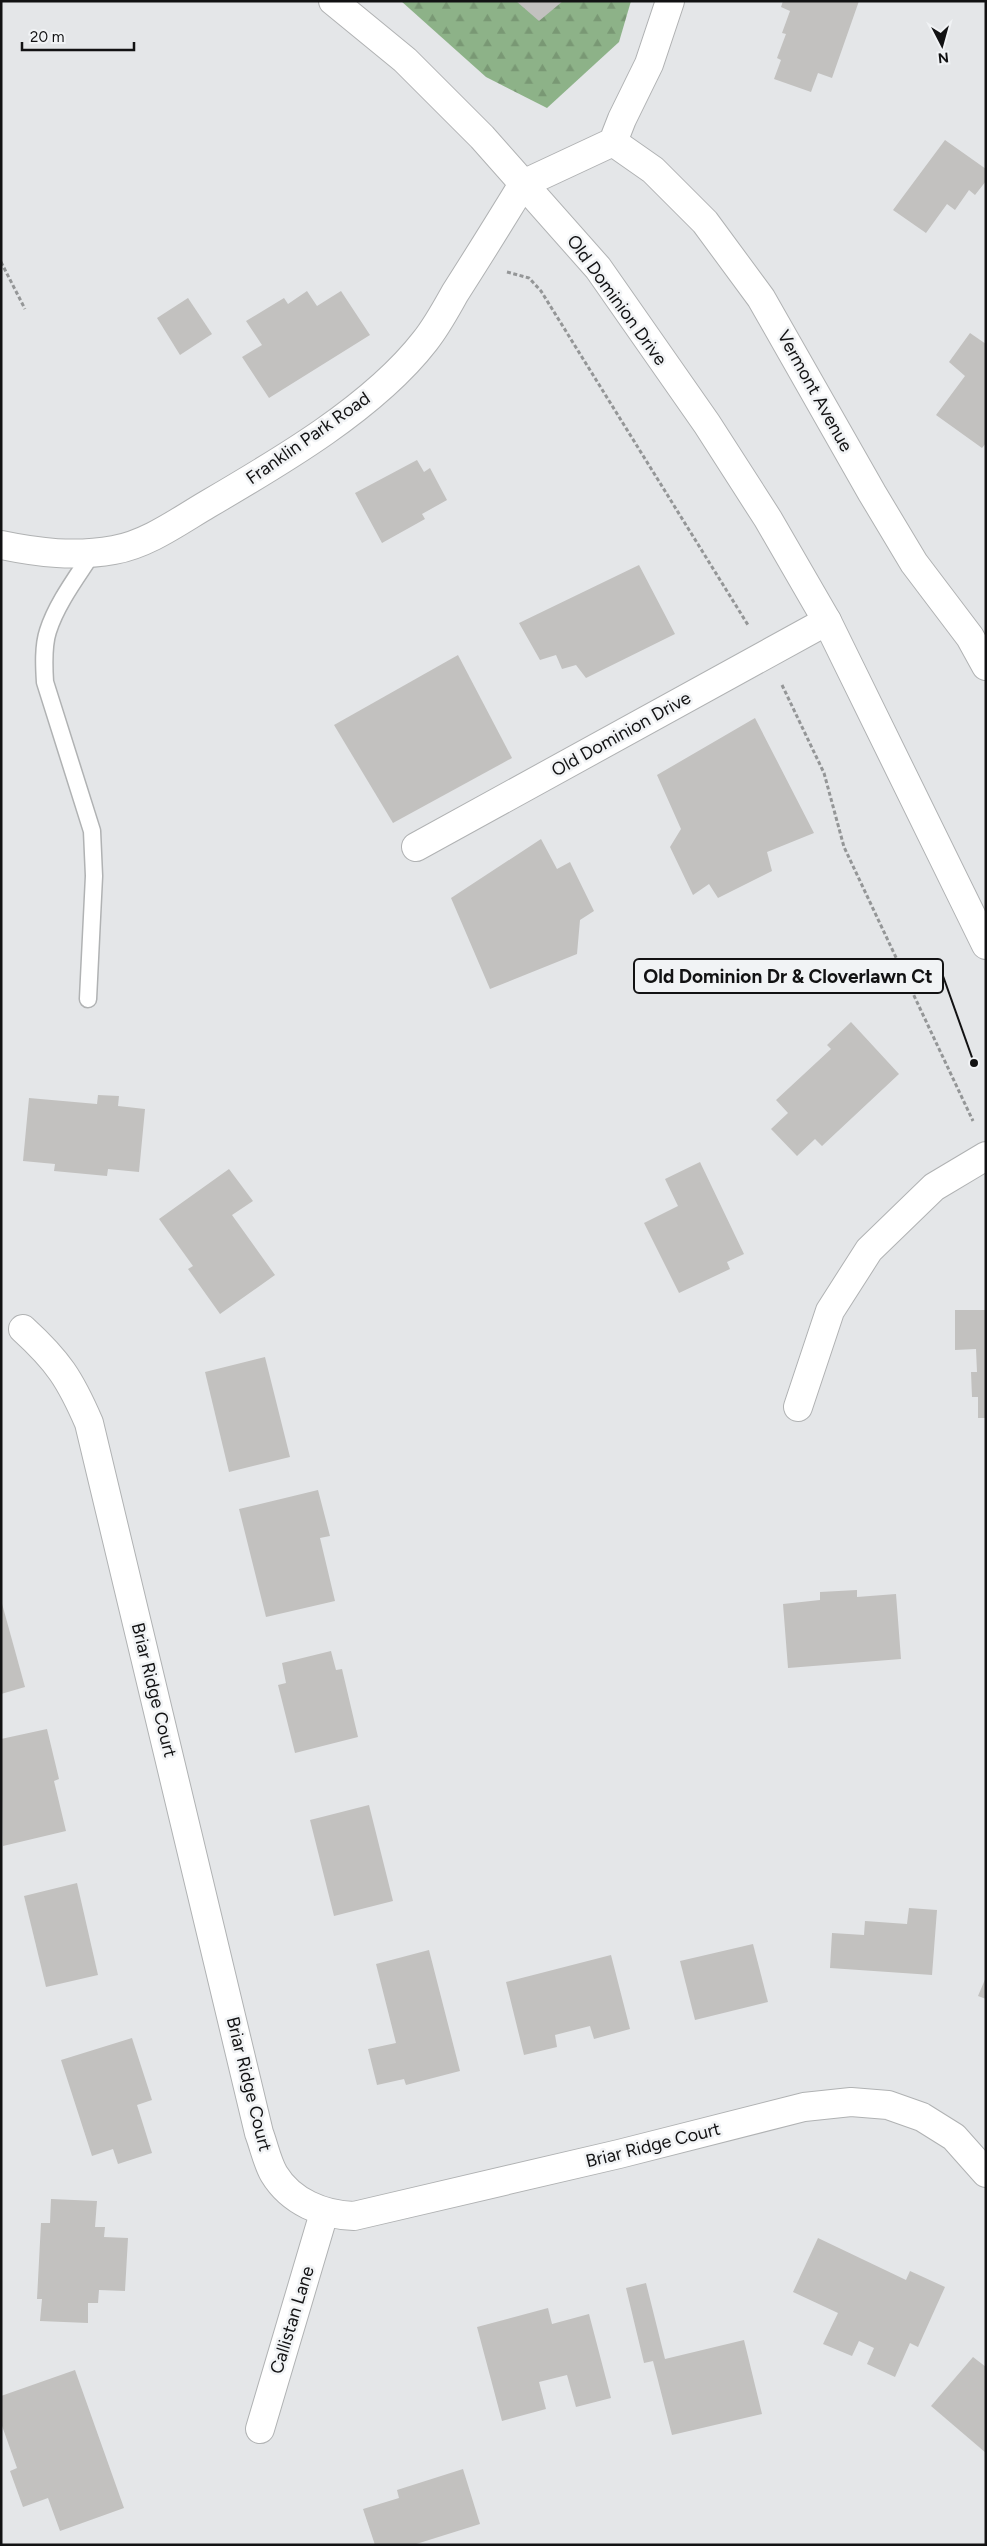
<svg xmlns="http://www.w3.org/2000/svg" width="987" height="2546" font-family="Figtree,sans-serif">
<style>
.forest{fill:url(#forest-firs)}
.building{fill:#c2c1bf}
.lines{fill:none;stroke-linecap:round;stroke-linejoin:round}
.lane-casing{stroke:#b0b2b3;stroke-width:19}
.street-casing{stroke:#b0b2b3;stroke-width:30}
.secondary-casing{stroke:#b0b2b3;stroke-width:30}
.primary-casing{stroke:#b0b2b3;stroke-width:30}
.path{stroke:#949697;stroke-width:3;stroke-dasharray:4 2.5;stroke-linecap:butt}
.lane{stroke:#fff;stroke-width:16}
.street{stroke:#fff;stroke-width:28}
.secondary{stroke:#fff;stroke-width:28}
.primary{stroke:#fff;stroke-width:28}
.labels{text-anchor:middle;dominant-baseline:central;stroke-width:5;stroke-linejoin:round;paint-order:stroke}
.street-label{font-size:18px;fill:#121213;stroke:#f1f3f5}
.leader{fill:none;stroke:#121213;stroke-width:2}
.callout-dot{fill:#121213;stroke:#f1f3f5;stroke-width:2}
.callout{fill:#f1f3f5;stroke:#121213;stroke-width:2}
.callout-label{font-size:19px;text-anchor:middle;font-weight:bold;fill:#121213}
</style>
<defs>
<pattern id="forest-firs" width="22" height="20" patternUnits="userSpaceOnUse" patternTransform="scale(1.25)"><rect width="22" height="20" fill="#8db288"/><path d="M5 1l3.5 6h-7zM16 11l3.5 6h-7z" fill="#799874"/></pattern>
</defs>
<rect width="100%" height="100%" fill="#e4e6e8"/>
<polygon class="forest" points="401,1 631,1 619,42 547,108 486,77"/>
<g class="building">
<polygon points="516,1 563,1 539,21"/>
<polygon points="783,1 859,1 832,78 818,73 811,92 774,79 781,60 777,58 786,34 782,33 790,11 781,7"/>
<polygon points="945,140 986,169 986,181 975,195 969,190 955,210 947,204 926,233 893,210"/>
<polygon points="307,291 317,306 341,291 370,335 269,398 242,357 262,345 246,321 284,298 288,304"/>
<polygon points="188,298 212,334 180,355 157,318"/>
<polygon points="970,333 986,344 986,443 982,448 936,415 965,376 949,362"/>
<polygon points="417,460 424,472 430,468 447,500 422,514 425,519 382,543 355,493"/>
<polygon points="639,565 675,634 586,678 576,665 562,669 556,655 540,660 519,623"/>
<polygon points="458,655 512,758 393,823 334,725"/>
<polygon points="755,718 814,833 767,852 772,871 718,898 709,884 693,895 670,847 681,829 657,775"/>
<polygon points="541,839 557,869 570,862 594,911 580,920 577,954 490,989 451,898"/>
<polygon points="851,1022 899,1074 822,1146 815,1139 797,1156 771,1129 788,1113 776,1100 831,1049 827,1045"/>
<polygon points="98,1095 119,1096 118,1106 145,1109 139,1172 108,1169 107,1176 54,1171 55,1164 23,1161 29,1098 97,1104"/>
<polygon points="700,1162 744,1254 727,1262 730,1269 679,1293 644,1223 678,1206 665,1179"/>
<polygon points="229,1169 253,1201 232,1215 275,1275 220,1314 188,1269 193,1266 159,1219"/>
<polygon points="955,1310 986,1310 986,1418 978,1418 978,1397 972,1397 971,1372 977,1372 976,1349 955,1350"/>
<polygon points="265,1357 290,1457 229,1472 205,1372"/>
<polygon points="318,1490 330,1536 320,1538 335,1601 266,1617 239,1509"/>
<polygon points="857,1590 857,1597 896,1594 901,1659 788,1668 783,1604 820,1600 820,1592"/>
<polygon points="1,1600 25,1687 1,1694"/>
<polygon points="331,1651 336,1670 342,1669 358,1737 295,1753 278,1685 286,1683 282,1663"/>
<polygon points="47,1729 59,1779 54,1781 66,1831 3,1846 1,1739"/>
<polygon points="369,1805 393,1901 334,1916 310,1820"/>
<polygon points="77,1883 98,1975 46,1987 24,1896"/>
<polygon points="909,1908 937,1910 932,1975 830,1968 832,1933 864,1935 865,1921 907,1924"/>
<polygon points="753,1944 768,2002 695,2020 680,1961"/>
<polygon points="429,1950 460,2071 406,2085 404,2079 377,2085 368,2049 396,2043 376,1964"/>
<polygon points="611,1955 630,2029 594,2039 590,2026 555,2035 557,2047 524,2055 506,1982"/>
<polygon points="986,1977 986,1999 978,1996"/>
<polygon points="132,2038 152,2100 137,2105 152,2153 118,2164 113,2149 92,2156 61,2060"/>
<polygon points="51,2199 97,2201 95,2227 105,2227 104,2237 128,2238 125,2291 99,2290 98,2303 88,2303 88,2323 40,2321 42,2299 37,2299 41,2223 50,2223"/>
<polygon points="818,2238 906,2280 910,2271 945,2287 918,2347 910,2343 895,2377 867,2364 874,2348 859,2341 852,2356 823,2344 838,2313 793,2292"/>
<polygon points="646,2283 665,2359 744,2340 762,2414 672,2435 653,2361 644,2363 626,2288"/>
<polygon points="548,2308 552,2324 589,2314 611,2398 576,2407 567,2375 539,2382 546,2409 502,2421 477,2327"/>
<polygon points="973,2357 986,2367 986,2453 931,2406"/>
<polygon points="75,2370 124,2508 60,2531 48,2498 23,2507 10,2471 17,2468 1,2423 1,2396"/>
<polygon points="463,2469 480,2524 413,2545 375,2545 363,2509 399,2498 397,2490"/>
</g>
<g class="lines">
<defs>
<path id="lane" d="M88,999l6,-123 -2,-45 -47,-149c-1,-16 -2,-36 3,-51 9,-28 29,-54 45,-79"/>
<g id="street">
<polyline points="613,142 653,170 705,222 761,298 872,493 914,563 970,637 986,666"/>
<polyline points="523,184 613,142 622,119 649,64 670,1"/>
<polyline points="416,847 827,621"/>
<path d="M23,1329c35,32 47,50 66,94l170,710c5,13 8,29 15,41 17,28 49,41 80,42l265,-62 185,-47 47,-5 37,3 34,12 32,20 32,36"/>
<polyline points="798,1407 830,1311 869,1250 934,1187 986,1156"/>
<polyline points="260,2429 324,2213"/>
</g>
<path id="secondary" d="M1,545c38,8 74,12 113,5 34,-6 65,-29 94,-46 72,-42 166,-97 217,-163 12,-15 21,-32 30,-48 23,-36 46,-73 68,-109"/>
<polyline id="primary" points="333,1 405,60 482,137 598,268 707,424 768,519 827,621 986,945"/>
</defs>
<use href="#lane" class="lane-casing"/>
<use href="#street" class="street-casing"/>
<use href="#secondary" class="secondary-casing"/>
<use href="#primary" class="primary-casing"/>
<g class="path">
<polyline points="1,262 25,309"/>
<polyline points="507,272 529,278 541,291 748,625"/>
<polyline points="782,685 824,773 844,847 973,1121"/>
</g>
<use href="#lane" class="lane"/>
<use href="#street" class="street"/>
<use href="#secondary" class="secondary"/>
<use href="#primary" class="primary"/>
</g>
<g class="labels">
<g class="street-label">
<text transform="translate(617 300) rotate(54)">Old Dominion Drive</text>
<text transform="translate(815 391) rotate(61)">Vermont Avenue</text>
<text transform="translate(308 438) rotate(-35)">Franklin Park Road</text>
<text transform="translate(621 734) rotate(-29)">Old Dominion Drive</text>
<text transform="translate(154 1690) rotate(76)">Briar Ridge Court</text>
<text transform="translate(249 2084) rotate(76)">Briar Ridge Court</text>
<text transform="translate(653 2145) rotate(-14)">Briar Ridge Court</text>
<text transform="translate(292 2320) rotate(-73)">Callistan Lane</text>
</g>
</g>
<path class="leader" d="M974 1063L943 976"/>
<circle class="callout-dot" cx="974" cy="1063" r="5"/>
<rect class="callout" x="634" y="959" width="309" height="34" rx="5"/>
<g class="callout-label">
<text x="788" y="983">Old Dominion Dr &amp; Cloverlawn Ct</text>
</g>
<rect width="987" height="2546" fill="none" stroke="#121213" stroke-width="5"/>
<g transform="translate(942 45) rotate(174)" stroke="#f1f3f5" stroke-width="4" paint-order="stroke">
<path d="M0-4L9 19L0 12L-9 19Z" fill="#121213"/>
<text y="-8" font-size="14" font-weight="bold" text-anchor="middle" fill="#121213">N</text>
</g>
<path d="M22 42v8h112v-8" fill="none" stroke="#121213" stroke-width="2.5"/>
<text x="30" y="42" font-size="15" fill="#121213" stroke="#f1f3f5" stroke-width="4" paint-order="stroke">20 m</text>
</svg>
